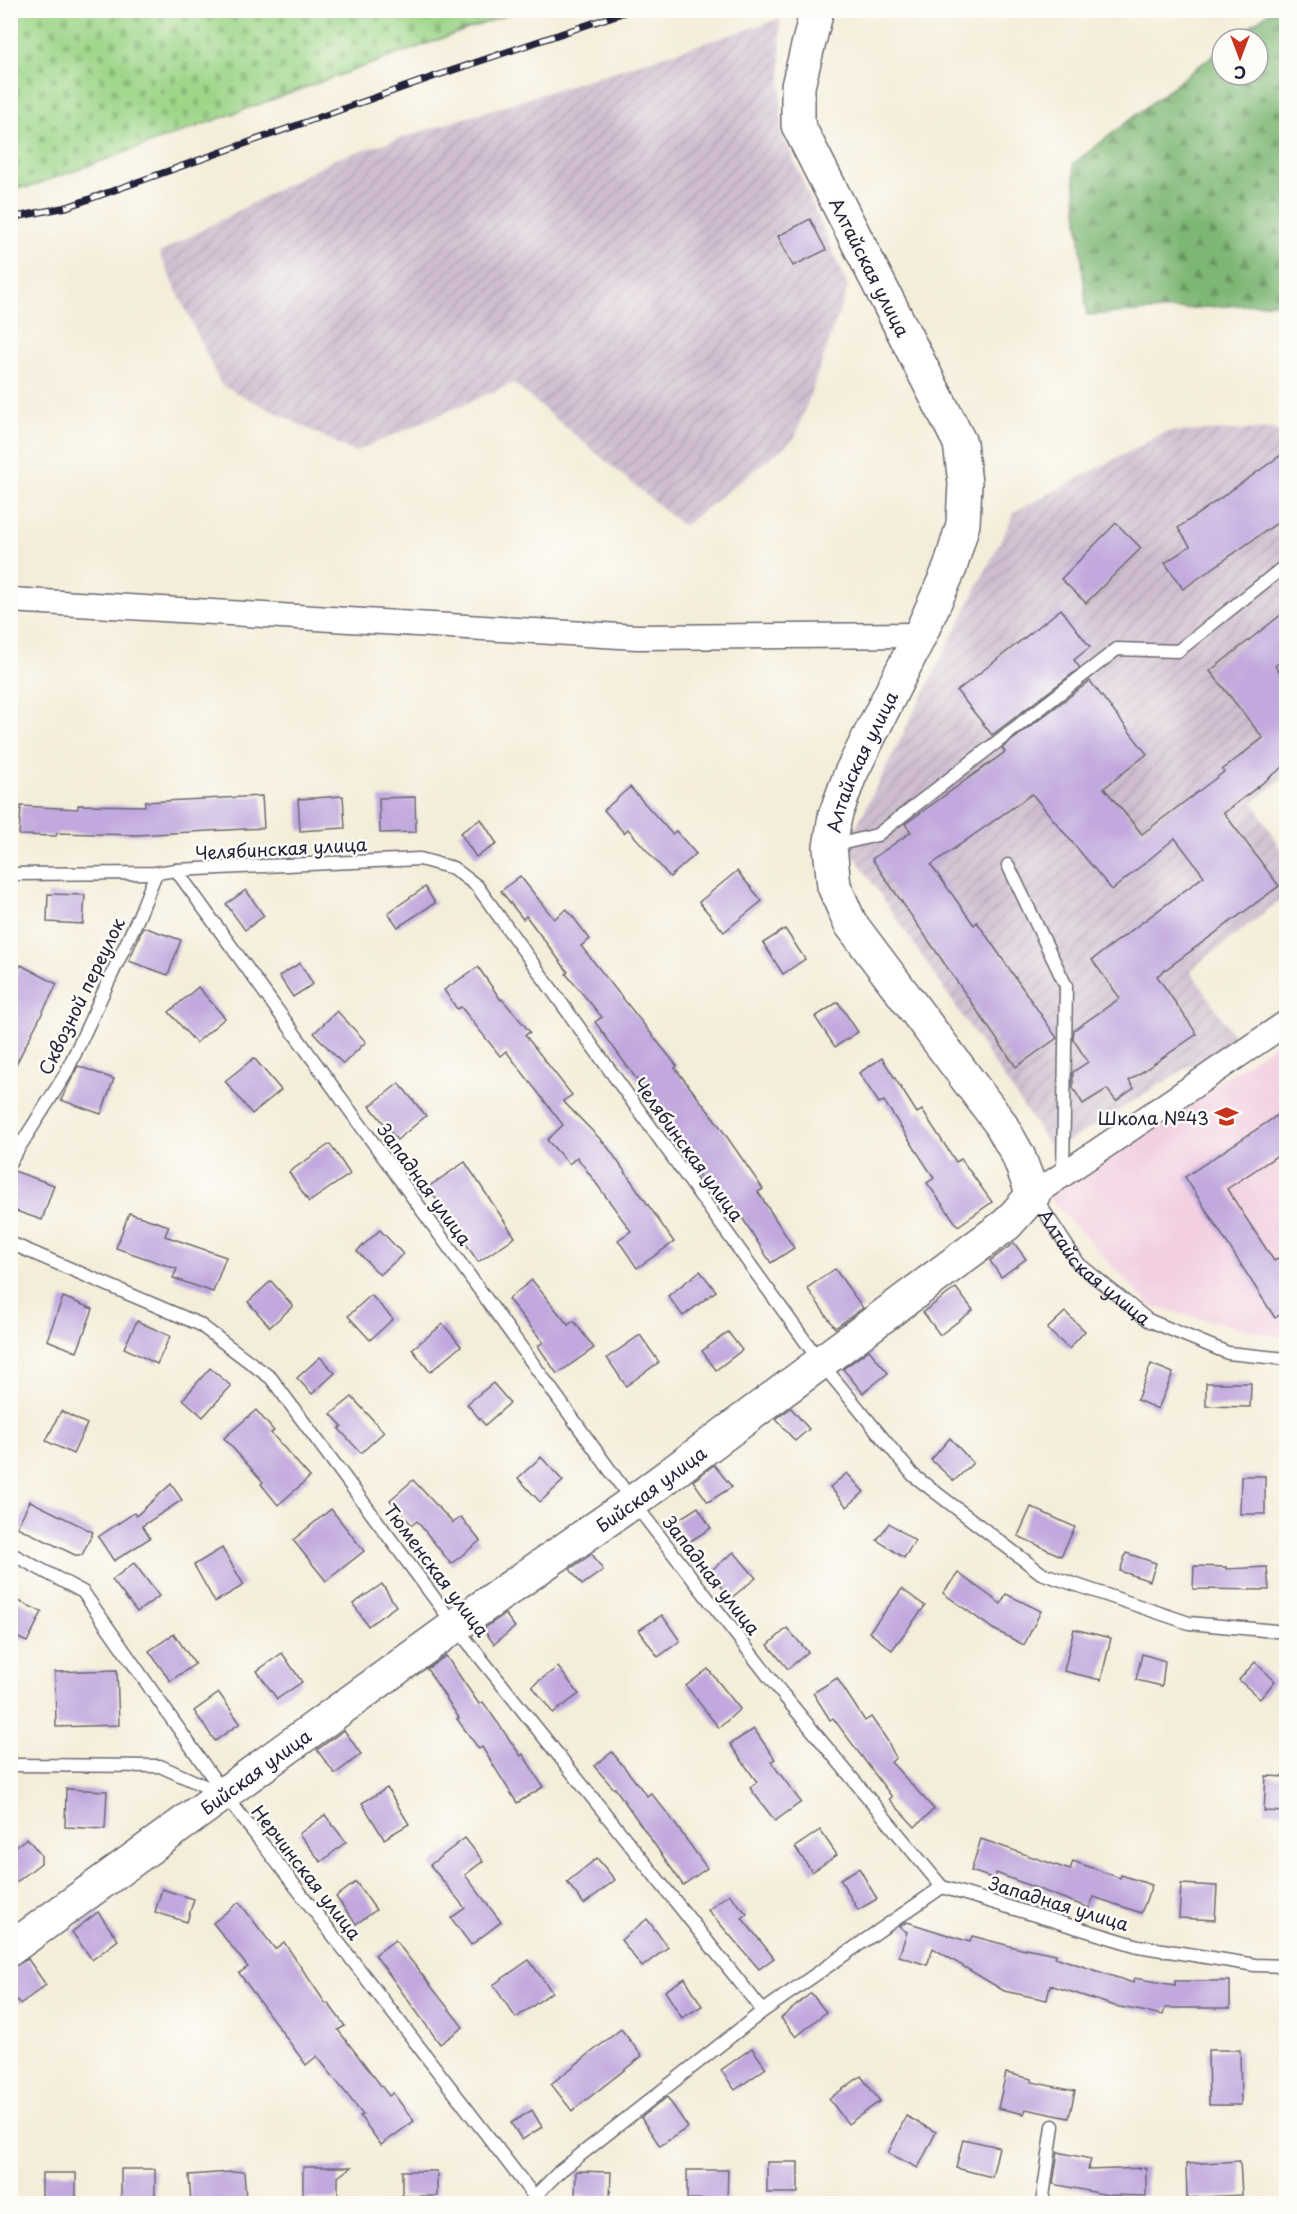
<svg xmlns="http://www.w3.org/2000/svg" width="1297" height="2214" font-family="'Playpen Sans',sans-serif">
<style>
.built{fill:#f2cfe1}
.industrial{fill:url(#industrial-furrows)}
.forest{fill:url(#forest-firs);stroke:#506c58;stroke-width:1.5}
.cemetery{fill:url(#cemetery-stones);stroke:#607c62;stroke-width:1.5}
.building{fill:#c1a8de}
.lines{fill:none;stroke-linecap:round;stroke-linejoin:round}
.lane-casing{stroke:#6c6972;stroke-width:15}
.street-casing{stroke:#6c6972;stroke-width:27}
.secondary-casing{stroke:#6c6972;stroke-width:36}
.lane{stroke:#fff;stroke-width:12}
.street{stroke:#fff;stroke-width:24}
.secondary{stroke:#fff;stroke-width:33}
.rail-casing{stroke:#22223b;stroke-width:7}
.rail{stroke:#fdfcf7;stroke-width:4.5;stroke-dasharray:14;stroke-linecap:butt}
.labels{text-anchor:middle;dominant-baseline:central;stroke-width:5;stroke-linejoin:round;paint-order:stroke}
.street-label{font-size:18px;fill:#22223b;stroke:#fdfcf7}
.poi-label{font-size:18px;fill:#22223b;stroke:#fdfcf7;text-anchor:end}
</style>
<defs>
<pattern id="industrial-furrows" width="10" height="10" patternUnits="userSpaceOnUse" patternTransform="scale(1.5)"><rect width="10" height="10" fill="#cfbdcf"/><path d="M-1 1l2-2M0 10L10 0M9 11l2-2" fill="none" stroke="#b1a2b3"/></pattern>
<pattern id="forest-firs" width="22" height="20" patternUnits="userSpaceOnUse" patternTransform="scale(1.5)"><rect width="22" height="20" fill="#7eb775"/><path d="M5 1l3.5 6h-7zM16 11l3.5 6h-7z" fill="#679461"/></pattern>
<pattern id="cemetery-stones" width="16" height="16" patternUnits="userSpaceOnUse" patternTransform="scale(1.5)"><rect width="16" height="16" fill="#9ed689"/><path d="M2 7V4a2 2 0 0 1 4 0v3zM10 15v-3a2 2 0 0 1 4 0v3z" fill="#88b777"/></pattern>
</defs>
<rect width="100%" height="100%" fill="#fdfcf7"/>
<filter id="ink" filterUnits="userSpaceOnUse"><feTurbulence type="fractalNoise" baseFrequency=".0167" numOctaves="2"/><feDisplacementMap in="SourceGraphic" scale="12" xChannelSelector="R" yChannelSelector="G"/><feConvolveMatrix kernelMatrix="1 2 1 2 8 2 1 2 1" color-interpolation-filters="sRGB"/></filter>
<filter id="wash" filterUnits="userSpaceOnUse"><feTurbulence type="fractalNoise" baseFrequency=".008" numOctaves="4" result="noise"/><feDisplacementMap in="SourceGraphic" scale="24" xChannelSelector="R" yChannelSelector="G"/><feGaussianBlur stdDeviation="1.35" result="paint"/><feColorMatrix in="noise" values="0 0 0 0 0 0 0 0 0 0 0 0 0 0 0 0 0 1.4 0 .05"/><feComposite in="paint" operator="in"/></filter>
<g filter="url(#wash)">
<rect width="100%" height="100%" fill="#f4edd9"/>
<polygon class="built" points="1286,1037 1286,1339 1150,1306 1048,1197"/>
<g class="industrial">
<polygon points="780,19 782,133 848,287 795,438 683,526 513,383 354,452 221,385 159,253 335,159"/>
<polygon points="1273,429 1286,436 1286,776 1253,802 1286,858 1286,896 1190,970 1235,1038 1053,1151 847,845 1015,512 1166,432"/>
</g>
<polygon class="forest" points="1270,11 1286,11 1286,302 1087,315 1073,164 1222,48 1222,75 1258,75 1258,39 1234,39"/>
<polygon class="cemetery" points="10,11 11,10 518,11 29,187 11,188"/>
<g id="blocks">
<g class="building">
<polygon points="810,219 826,250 793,266 778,236"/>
<polygon points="1287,451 1287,516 1183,589 1165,563 1190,546 1178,528"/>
<polygon points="1116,523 1141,548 1086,603 1061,579"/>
<polygon points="1061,609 1090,647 1074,660 1080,668 992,735 957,691"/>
<polygon points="1287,610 1287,657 1275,666 1287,681 1287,764 1224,813 1279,886 1157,976 1197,1034 1129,1081 1134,1088 1116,1101 1107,1089 1083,1104 1073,1088 1073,1072 1088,1062 1073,1039 1074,1030 1120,998 1092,960 1204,876 1175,838 1112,890 1032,794 931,865 974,925 977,922 1057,1038 1016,1067 872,859 911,832 905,824 1005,752 1002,748 1090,681 1147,754 1104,788 1142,834 1224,772 1222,770 1263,738 1210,671"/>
<polygon points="630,787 672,834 676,831 696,854 670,877 628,829 624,833 604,810"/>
<polygon points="262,796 264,828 136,835 57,833 56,836 19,835 21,806 78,809 78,805 145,806 145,802"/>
<polygon points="343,796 345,828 300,831 298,799"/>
<polygon points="415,797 416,832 380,833 379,798"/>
<polygon points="481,819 497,844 476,857 460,833"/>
<polygon points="737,871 762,901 724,932 699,902"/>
<polygon points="520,876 554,919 567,909 590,939 581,946 677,1066 675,1068 716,1121 763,1189 758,1192 794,1248 771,1263 736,1208 726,1214 678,1146 683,1143 595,1022 602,1017 566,974 568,972 526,916 523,919 501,891"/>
<polygon points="425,887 435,903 398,927 388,913"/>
<polygon points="246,890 264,916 245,930 226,904"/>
<polygon points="48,894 85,895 83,924 47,922"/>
<polygon points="143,927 181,940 168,975 129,961"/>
<polygon points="785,929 805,959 783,974 763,943"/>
<polygon points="300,963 313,984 293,997 279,976"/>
<polygon points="21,965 57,984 10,1076 10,985"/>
<polygon points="478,967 501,1000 502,999 530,1032 525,1035 572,1095 563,1101 607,1146 674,1242 637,1268 618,1240 631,1231 577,1157 569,1164 547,1140 563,1125 506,1051 500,1056 461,1007 457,1009 444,990"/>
<polygon points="198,987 225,1018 196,1043 169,1012"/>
<polygon points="838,1002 858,1032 835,1047 815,1017"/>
<polygon points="337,1011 366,1042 343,1064 314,1033"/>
<polygon points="254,1058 281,1090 252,1114 225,1081"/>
<polygon points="882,1058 917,1113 922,1110 956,1162 961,1159 992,1202 958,1226 927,1183 934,1178 884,1101 879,1103 859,1073"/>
<polygon points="78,1066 114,1079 101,1114 61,1100"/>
<polygon points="399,1083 426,1116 397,1140 370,1106"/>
<polygon points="1287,1109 1287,1149 1227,1189 1274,1261 1287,1253 1287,1310 1275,1318 1185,1177"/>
<polygon points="330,1144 350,1174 309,1202 289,1172"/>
<polygon points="465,1162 515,1237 478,1262 428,1187"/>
<polygon points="14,1171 54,1185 42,1220 10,1209 10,1181"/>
<polygon points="129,1213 169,1226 165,1236 226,1257 213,1292 173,1278 177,1269 116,1248"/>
<polygon points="380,1230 403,1254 380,1275 357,1251"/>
<polygon points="1014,1243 1026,1259 1001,1277 990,1261"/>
<polygon points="835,1269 863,1308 835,1328 807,1288"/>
<polygon points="700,1271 716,1291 683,1316 668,1296"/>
<polygon points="532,1280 568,1325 574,1321 594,1348 557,1374 538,1346 543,1342 508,1299"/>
<polygon points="271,1281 293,1306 270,1327 248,1302"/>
<polygon points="956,1288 973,1310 940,1335 923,1312"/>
<polygon points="371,1295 393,1319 370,1340 348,1316"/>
<polygon points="63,1297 93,1309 77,1352 47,1340"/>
<polygon points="1065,1312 1085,1331 1069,1349 1047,1329"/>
<polygon points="137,1321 170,1336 157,1364 124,1348"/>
<polygon points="443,1324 461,1346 430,1372 412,1349"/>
<polygon points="728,1332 742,1350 716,1370 702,1351"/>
<polygon points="640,1335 659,1362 626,1386 607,1358"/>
<polygon points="869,1350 888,1373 863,1393 843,1369"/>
<polygon points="320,1357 335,1373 312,1394 297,1378"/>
<polygon points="1151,1364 1173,1373 1158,1409 1137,1400"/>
<polygon points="210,1368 231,1386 203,1417 183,1399"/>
<polygon points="493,1383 510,1403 485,1425 467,1404"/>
<polygon points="1206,1383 1251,1383 1250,1407 1206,1406"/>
<polygon points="352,1397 384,1432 361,1453 339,1429 342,1426 331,1414"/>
<polygon points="791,1408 809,1429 795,1441 776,1419"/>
<polygon points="256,1410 274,1431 271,1433 310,1477 278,1505 261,1484 263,1482 224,1438"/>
<polygon points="61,1411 87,1424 73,1454 46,1441"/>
<polygon points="950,1438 973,1463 954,1481 931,1460"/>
<polygon points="541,1457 563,1481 540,1502 518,1478"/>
<polygon points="714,1465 732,1487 708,1502 693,1481"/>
<polygon points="847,1473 864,1492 847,1507 830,1487"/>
<polygon points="1241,1476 1265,1476 1265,1514 1240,1514"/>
<polygon points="413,1480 453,1523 461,1517 480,1541 451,1564 417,1521 412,1525 390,1500"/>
<polygon points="171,1484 182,1500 142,1526 150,1538 114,1561 98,1537 134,1513 136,1516"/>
<polygon points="30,1501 93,1532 82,1555 75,1555 17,1527"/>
<polygon points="698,1507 711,1528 689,1542 676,1521"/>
<polygon points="1031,1507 1075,1527 1061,1556 1018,1536"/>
<polygon points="331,1509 364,1551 326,1581 293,1540"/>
<polygon points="889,1523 915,1541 904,1558 877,1540"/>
<polygon points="222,1548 244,1585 215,1602 194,1565"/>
<polygon points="734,1552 756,1578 731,1598 709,1572"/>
<polygon points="1126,1553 1156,1563 1150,1581 1120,1571"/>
<polygon points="592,1554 603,1570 582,1585 570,1569"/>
<polygon points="134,1563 159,1596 137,1612 112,1580"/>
<polygon points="1194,1566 1226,1567 1226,1569 1267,1567 1269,1590 1193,1589"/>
<polygon points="958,1573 1001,1604 1006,1594 1041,1611 1024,1645 993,1629 943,1593"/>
<polygon points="382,1584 396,1606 368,1626 353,1604"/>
<polygon points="902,1589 925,1606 892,1650 869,1632"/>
<polygon points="10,1597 42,1612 27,1642 10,1634"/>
<polygon points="505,1614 515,1627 494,1644 483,1629"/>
<polygon points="662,1615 680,1641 658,1657 639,1630"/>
<polygon points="787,1628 808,1652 788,1669 768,1645"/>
<polygon points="1074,1629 1111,1638 1101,1680 1064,1671"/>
<polygon points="174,1634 195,1664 170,1681 149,1651"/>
<polygon points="282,1653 302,1682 277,1699 257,1671"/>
<polygon points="1142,1654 1165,1661 1162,1686 1136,1680"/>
<polygon points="446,1656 479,1704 483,1702 521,1756 523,1754 543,1787 517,1803 482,1747 479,1749 457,1719 459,1718 427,1669"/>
<polygon points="1255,1662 1275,1681 1260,1699 1239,1680"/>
<polygon points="558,1667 579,1694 553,1713 532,1686"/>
<polygon points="708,1669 740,1709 719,1728 686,1686"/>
<polygon points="117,1670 119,1725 56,1727 55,1672"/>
<polygon points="837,1678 865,1721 871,1717 887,1740 896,1758 891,1762 934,1809 915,1827 889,1799 892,1797 833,1718 830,1720 813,1693"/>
<polygon points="219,1693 240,1723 215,1741 194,1711"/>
<polygon points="754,1729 775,1759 771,1762 801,1802 775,1821 750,1788 757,1782 730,1744"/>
<polygon points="344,1730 361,1754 335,1774 317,1750"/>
<polygon points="612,1752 647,1796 651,1793 668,1814 707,1868 683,1885 615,1788 614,1789 594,1766"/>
<polygon points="1266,1776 1287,1777 1287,1812 1264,1811"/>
<polygon points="387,1788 409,1824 384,1839 362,1803"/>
<polygon points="66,1789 107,1791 105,1829 65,1827"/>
<polygon points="325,1815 346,1842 321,1862 299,1834"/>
<polygon points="820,1830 837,1855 812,1872 795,1847"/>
<polygon points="27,1838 41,1855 41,1863 10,1887 10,1851"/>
<polygon points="465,1838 483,1861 465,1875 501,1922 471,1945 451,1918 465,1908 430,1865"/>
<polygon points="981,1839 1070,1870 1073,1861 1120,1878 1121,1875 1152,1885 1141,1913 1094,1897 1089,1908 996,1873 995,1879 971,1871"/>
<polygon points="597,1858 615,1880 584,1904 567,1882"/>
<polygon points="859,1868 877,1899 858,1910 840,1879"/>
<polygon points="356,1882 376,1910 356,1924 336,1897"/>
<polygon points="1181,1884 1217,1886 1215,1920 1179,1918"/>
<polygon points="162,1889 194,1899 187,1922 155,1912"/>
<polygon points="729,1894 747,1914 742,1918 774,1958 759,1969 708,1910"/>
<polygon points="239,1902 275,1949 284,1942 326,2004 328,2003 345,2026 338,2030 389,2096 393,2093 414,2121 381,2145 360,2116 363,2115 317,2056 306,2065 239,1973 248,1967 213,1923"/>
<polygon points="98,1912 118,1940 92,1960 72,1932"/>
<polygon points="647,1919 668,1947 642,1967 621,1940"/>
<polygon points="907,1922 970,1942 972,1936 1025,1950 1025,1948 1056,1954 1055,1957 1133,1983 1134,1978 1175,1985 1175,1981 1230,1981 1230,2008 1165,2008 1163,2015 1115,2006 1050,1985 1047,2000 1004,1991 933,1948 927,1965 899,1956 907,1932 899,1927"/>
<polygon points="395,1940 463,2027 440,2044 375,1955"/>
<polygon points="28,1959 46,1985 20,2004 10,1990 10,1968"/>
<polygon points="529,1960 552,1992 516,2018 493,1985"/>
<polygon points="685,1978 702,2006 682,2018 665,1991"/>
<polygon points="811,1993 826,2012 796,2037 781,2018"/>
<polygon points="621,2029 642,2056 572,2111 551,2084"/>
<polygon points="752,2048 766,2068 735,2090 721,2070"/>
<polygon points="1208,2050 1240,2050 1241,2105 1209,2105"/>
<polygon points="1006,2073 1032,2079 1032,2082 1075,2091 1069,2118 1026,2109 1024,2114 998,2108"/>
<polygon points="861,2076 880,2101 848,2124 829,2099"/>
<polygon points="667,2097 688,2127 660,2146 641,2118"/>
<polygon points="532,2110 542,2127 522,2140 511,2123"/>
<polygon points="906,2116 936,2132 918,2168 888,2153"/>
<polygon points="963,2139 999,2147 992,2177 956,2168"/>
<polygon points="1058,2152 1091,2159 1088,2170 1146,2168 1146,2196 1108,2195 1053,2184"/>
<polygon points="1240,2161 1242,2195 1187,2198 1186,2164"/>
<rect x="767" y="2162" width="31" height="31"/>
<polygon points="303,2167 351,2167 338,2177 338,2199 303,2199"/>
<rect x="121" y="2169" width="34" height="31"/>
<polygon points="687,2170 728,2170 727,2200 687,2199"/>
<polygon points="244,2171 246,2200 191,2204 189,2175"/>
<rect x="402" y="2171" width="35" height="25"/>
<polygon points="576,2171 611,2172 610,2197 575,2196"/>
<rect x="42" y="2173" width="34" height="31"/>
</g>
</g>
</g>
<g filter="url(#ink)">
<use href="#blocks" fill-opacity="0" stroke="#6c6972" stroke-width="1.5"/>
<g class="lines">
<defs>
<g id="lane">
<polyline points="832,846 877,835 1117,649 1178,651 1286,565"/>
<polyline points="1008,865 1066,986 1063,1173"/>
<polyline points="176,870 633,1502 780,1691 942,1887 1138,1946 1255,1965 1286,1966"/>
<polyline points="10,874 156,873 176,870 420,859 453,868 477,886 821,1363 913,1475 1041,1573 1189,1623 1286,1632"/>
<polyline points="10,1162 65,1075 139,916 156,873"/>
<path id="s1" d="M1035,1197l44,67 69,56 80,33 58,6"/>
<polyline points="10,1243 199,1324 271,1378 455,1626 763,2011"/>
<polyline points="10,1553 83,1592 225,1795 540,2204"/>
<polyline points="10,1765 160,1766 220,1793"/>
<polyline points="534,2197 560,2171 763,2011 942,1887"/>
<polyline points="1042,2204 1053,2126"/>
</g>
<g id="street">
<polyline points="10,600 637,637 920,635"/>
<polyline points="1033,1195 1286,1023"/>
</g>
<g id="secondary">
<path id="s2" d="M10,1949l445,-323 178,-124 374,-278 26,-29 -15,-40 -18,-32 -150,-200 -16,-37 -4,-39 5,-31 15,-41 70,-140 30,-67 13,-44 2,-41 -5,-40 -162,-318v-39l19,-76"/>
</g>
</defs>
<use href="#lane" class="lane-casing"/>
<use href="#street" class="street-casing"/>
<use href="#secondary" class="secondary-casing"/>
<use href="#lane" class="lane"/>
<use href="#street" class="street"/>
<use href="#secondary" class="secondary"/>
<defs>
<polyline id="rail" points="10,218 67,207 427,79 631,10"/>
</defs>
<use href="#rail" class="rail-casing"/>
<use href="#rail" class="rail"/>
</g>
</g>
<defs>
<symbol id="school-bare" viewBox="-9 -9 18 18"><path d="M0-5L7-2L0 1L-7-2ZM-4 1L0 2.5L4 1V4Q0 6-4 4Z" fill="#c8321e" stroke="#fdfcf7" stroke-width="2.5" paint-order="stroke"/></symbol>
</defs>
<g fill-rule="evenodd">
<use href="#school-bare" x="1210" y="1100" width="33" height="33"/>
</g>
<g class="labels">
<g class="street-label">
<text transform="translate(870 267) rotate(63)">Алтайская улица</text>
<text stroke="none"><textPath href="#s2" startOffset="1772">Алтайская улица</textPath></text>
<text transform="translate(281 848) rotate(-3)">Челябинская улица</text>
<text transform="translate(81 996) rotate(-64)">Сквозной переулок</text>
<text transform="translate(689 1149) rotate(54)">Челябинская улица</text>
<text transform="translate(425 1184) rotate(54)">Западная улица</text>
<text stroke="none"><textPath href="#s1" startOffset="93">Алтайская улица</textPath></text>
<text stroke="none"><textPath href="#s2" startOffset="789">Бийская улица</textPath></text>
<text transform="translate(437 1570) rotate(53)">Тюменская улица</text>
<text transform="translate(712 1575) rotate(52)">Западная улица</text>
<text stroke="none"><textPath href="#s2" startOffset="303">Бийская улица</textPath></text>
<text transform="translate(307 1872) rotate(52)">Нерчинская улица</text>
<text transform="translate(1059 1903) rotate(17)">Западная улица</text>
</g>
<g class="poi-label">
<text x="1209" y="1117">Школа №43</text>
</g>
</g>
<rect width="1297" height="2214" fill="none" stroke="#fdfcf7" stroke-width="36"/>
<g transform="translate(1240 57) rotate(180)"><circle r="28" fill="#fdfcf7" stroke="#a5a5ac" stroke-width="1.5"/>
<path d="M0-4.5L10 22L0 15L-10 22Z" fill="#c8321e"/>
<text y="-9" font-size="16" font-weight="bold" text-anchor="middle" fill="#22223b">С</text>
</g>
</svg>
